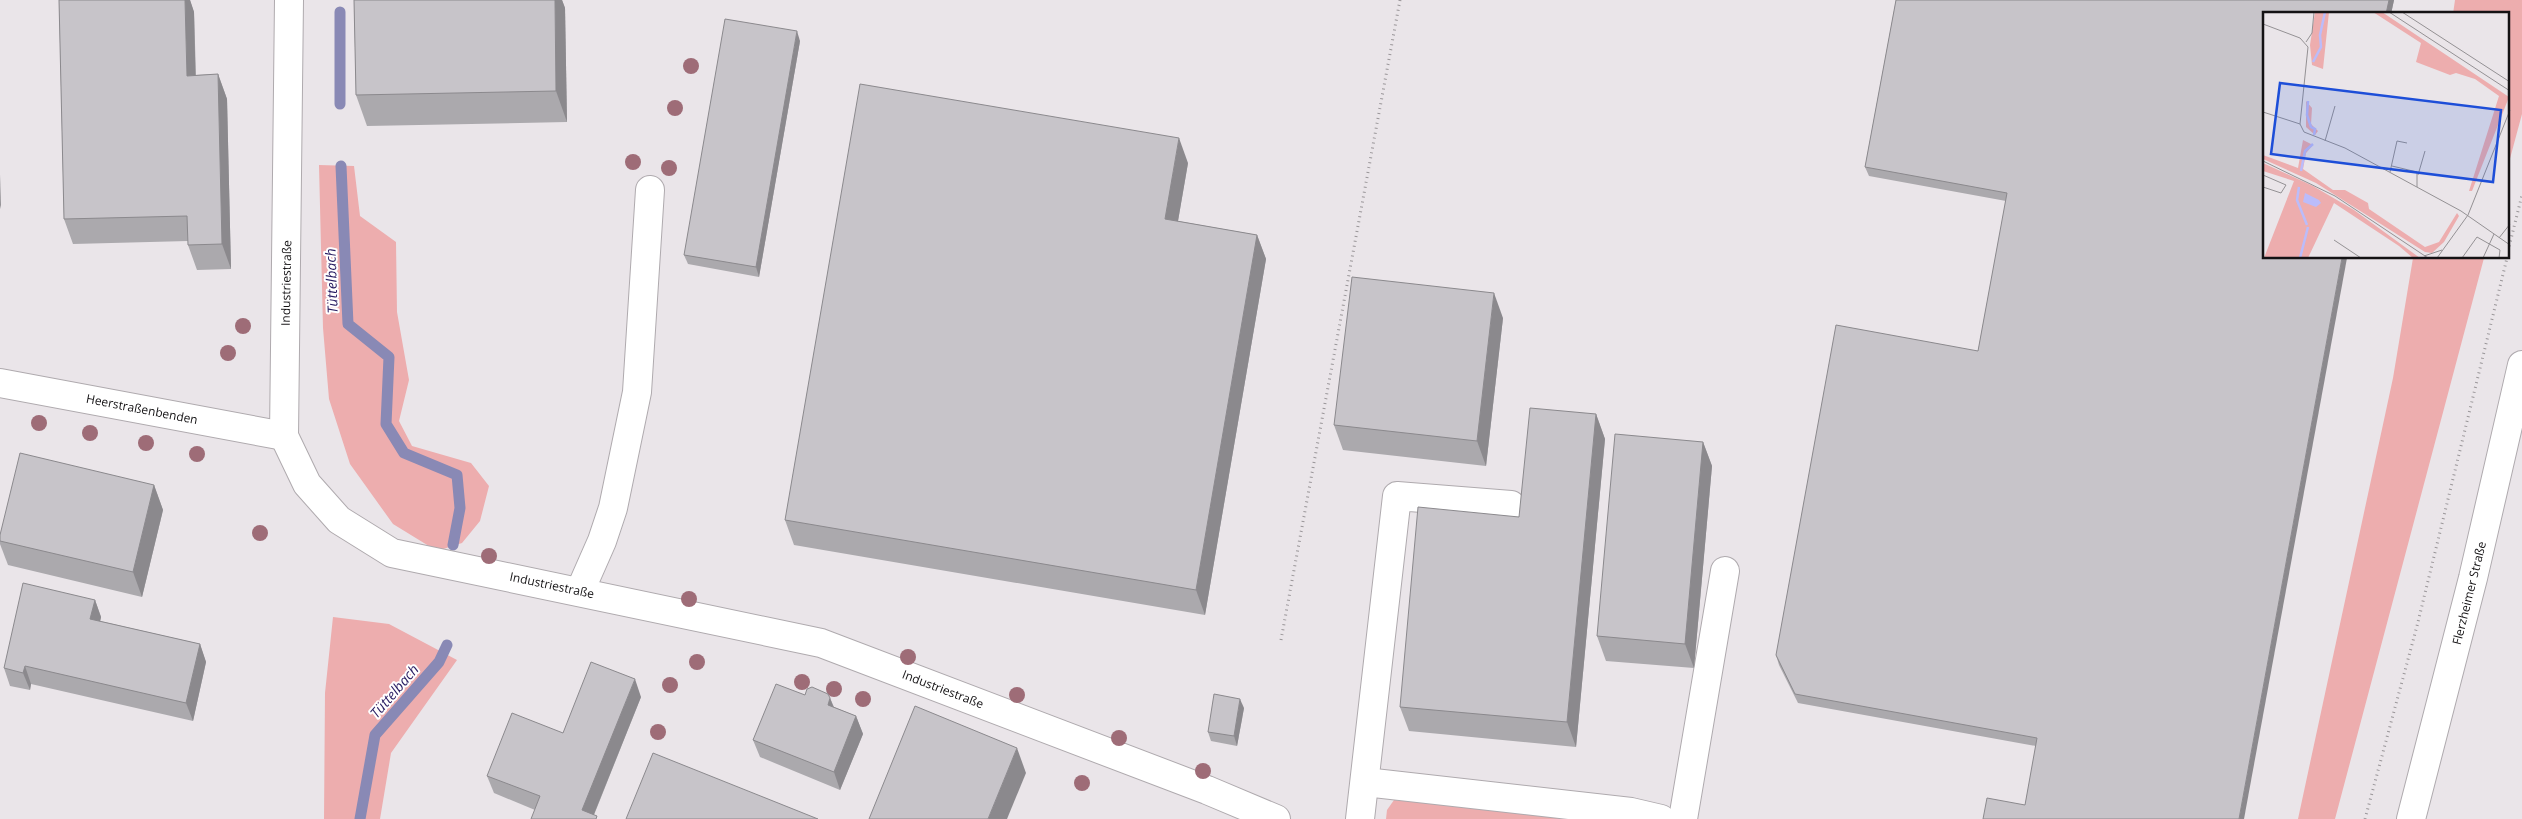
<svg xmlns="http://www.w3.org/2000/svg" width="2522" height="819" font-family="'Open Sans',sans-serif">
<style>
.green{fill:#edadae}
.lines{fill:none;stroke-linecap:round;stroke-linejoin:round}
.stream{stroke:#8989b5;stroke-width:11}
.minor-casing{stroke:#afaaae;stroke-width:30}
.major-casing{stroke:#afaaae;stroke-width:30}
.path{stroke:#9a9699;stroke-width:3;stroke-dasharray:1 4;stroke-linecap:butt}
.minor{stroke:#fff;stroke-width:28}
.major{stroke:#fff;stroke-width:28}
.tree{fill:#9e6c77}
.wall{fill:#aba9ad}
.shaded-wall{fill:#8b898d}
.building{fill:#c7c4c9;stroke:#8b898d}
.labels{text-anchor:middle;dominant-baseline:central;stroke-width:4;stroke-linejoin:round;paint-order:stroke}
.street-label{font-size:12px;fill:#141214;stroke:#fff}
.water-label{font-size:14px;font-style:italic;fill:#271b61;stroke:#fff}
.inset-river{fill:none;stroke:#bbbcfa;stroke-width:2.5}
.inset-road{fill:none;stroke:#949194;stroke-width:1}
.view{fill:#1d4ed8;fill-opacity:0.15;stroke:#1d4ed8;stroke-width:2.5}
.inset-edge{fill:none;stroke:#141214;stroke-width:2.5}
</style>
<rect width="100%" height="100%" fill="#eae5e9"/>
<g class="green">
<polygon points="2455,0 2522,0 2522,114 2508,166 2508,14 2453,14"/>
<polygon points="319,165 354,166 360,216 396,242 397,312 409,380 399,421 412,446 471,463 489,486 480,521 462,543 437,551 393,524 350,464 329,399 323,328"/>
<polygon points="2413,258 2484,258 2335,819 2298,819 2393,378"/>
<polygon points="333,617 389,624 457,660 391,753 380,819 324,819 325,693"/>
<polygon points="1394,800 1605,819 1386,819 1387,810"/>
</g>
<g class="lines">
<g class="stream">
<polyline points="340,12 340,104"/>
<polyline points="341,166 348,324 389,357 386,424 404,453 457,475 460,508 453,545"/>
<polyline points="360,819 375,735 439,662 447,645"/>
</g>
<defs>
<g id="minor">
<polyline points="289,0 284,436 307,484 339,520 392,553 821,643 1207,790 1276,819"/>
<polyline points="0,383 284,436"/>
<polyline points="580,591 602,541 613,508 637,392 650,190"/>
<polyline points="1365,782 1631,812 1661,819"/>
<polyline points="1360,819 1397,496 1511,505"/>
<polyline points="1683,819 1725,571"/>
</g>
<polyline id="major" points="2411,819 2473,578 2522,365"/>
</defs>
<use href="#minor" class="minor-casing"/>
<use href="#major" class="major-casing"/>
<g class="path">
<polyline points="2508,251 2522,195"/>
<polyline points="1281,640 1400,0"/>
<polyline points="2365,819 2417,626 2507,258"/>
</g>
<use href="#minor" class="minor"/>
<use href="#major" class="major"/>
</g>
<g class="tree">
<circle cx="691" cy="66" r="8"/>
<circle cx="675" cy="108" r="8"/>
<circle cx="633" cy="162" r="8"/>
<circle cx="669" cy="168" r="8"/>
<circle cx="243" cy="326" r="8"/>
<circle cx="228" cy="353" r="8"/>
<circle cx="39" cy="423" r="8"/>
<circle cx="90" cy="433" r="8"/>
<circle cx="146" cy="443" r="8"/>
<circle cx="197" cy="454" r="8"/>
<circle cx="260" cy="533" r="8"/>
<circle cx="489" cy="556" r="8"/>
<circle cx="689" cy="599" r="8"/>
<circle cx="908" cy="657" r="8"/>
<circle cx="697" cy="662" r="8"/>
<circle cx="802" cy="682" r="8"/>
<circle cx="670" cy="685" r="8"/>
<circle cx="834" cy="689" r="8"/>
<circle cx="1017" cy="695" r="8"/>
<circle cx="863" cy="699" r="8"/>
<circle cx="658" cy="732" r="8"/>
<circle cx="1119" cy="738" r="8"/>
<circle cx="1203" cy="771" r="8"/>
<circle cx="1082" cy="783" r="8"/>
</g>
<g class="wall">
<polygon points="59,0 190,0 194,12 196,75 218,74 227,99 231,269 197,270 188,245 188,241 73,244 64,219"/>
<polygon points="354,0 562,0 565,8 567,122 367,126 356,95"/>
<polygon points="1896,0 2394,0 2391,14 2025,805 2036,746 1798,703 1779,665 1776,655 1978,351 2006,201 1869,176 1865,167"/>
<polygon points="800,41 759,277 688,264 684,255"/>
<polygon points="1188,163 1178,221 1257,235 1266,259 1205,615 794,545 785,520"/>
<polygon points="1503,318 1486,466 1343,450 1334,425"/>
<polygon points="1596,414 1605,439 1576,747 1409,731 1400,707 1519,517"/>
<polygon points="1703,442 1712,466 1694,668 1606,661 1597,636"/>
<polygon points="154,485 163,510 142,597 8,565 0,544 0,535"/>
<polygon points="95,600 101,617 100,621 200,644 206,662 193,721 31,684 30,690 10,686 4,668"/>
<polygon points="641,697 594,815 535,810 494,793 487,776"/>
<polygon points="830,698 834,707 856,716 863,734 840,790 760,757 753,740"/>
<polygon points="1244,708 1237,746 1211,741 1208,732"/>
</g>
<g class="shaded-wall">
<polygon points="185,0 190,0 194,12 196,100 187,76"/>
<polygon points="555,0 562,0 565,8 567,122 556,91"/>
<polygon points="2389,0 2394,0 2391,14 2386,14"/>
<polygon points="797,31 800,41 759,277 756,267"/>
<polygon points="218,74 227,99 231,269 222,244"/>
<polygon points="1179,138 1188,163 1174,244 1165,219"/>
<polygon points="0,174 1,209 0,205"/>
<polygon points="1257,235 1266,259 1205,615 1196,590"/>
<polygon points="2342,258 2347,258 2244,819 2239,819"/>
<polygon points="1494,293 1503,318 1486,466 1477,441"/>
<polygon points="1596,414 1605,439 1576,747 1567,722"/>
<polygon points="1703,442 1712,466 1694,668 1685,644"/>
<polygon points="154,485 163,510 142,597 133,572"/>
<polygon points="95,600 101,617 97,637 90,619"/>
<polygon points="200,644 206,662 193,721 186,703"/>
<polygon points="25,666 31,684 30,690 23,673"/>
<polygon points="635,679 641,697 592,819 582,810"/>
<polygon points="830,698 837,716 828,705"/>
<polygon points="1240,699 1244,708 1237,746 1234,736"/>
<polygon points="856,716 863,734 840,790 834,772"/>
<polygon points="1017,748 1026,773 1007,819 988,819"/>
</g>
<g class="building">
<polygon points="59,0 185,0 187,76 218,74 222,244 188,245 187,216 64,219"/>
<polygon points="354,0 555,0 556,91 356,95"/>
<polygon points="1896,0 2389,0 2386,14 2264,14 2264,258 2342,258 2239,819 1983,819 1987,798 2025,805 2037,738 1795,694 1776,655 1836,325 1978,351 2007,193 1865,167"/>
<polygon points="725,19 797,31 756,267 684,255"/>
<polygon points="860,84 1179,138 1165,219 1257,235 1196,590 785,520"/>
<polygon points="1352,277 1494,293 1477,441 1334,425"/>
<polygon points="1530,408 1596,414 1567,722 1400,707 1418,507 1519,517"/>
<polygon points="1615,434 1703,442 1685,644 1597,636"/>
<polygon points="20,453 154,485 133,572 0,541 0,535"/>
<polygon points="23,583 95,600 90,619 200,644 186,703 25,666 23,673 4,668"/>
<polygon points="591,662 635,679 582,810 597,816 596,819 531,819 540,796 487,776 512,713 563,733"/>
<polygon points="776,684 805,695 807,689 812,687 828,694 830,698 828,705 856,716 834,772 753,740"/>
<polygon points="1214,694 1240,699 1234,736 1208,732"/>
<polygon points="915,706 1017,748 988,819 869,819"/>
<polygon points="653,753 818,819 626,819"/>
</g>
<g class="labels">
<g class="street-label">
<text transform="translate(286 283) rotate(-89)">Industriestraße</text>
<text transform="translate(142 409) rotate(11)">Heerstraßenbenden</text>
<text transform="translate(552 585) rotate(12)">Industriestraße</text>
<text transform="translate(2469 593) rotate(-76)">Flerzheimer Straße</text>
<text transform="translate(943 689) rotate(21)">Industriestraße</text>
</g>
<g class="water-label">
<text transform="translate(331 281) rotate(-92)">Tüttelbach</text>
<text transform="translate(394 691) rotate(-49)">Tüttelbach</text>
</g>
</g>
<g transform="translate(2263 12)">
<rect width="246" height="246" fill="#eae5e9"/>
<path d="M52,0h14l-6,57 -11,-4 -2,-20zM110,0h9l127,85 -37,94h-3l30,-95 -24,-17 -19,-6 -6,2 -34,-13 5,-19zM43,89l6,7 -1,16 7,7 -3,4 -9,-8zM40,128l10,5 -7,8 -3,16 30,21h12l23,13 1,6 56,38 14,-5 18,-29 2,3 -15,26 -12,11 -7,-1 -109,-69 -53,-24v-4l35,13zM0,151l50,23 41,24 66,48h-7l-14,-12 -65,-43 -26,55h-44l30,-77 -31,-10z" fill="#edadae"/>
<path d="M42,181l14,7 2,3 -5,4 -13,-5z" fill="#bbbcfa"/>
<path class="inset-river" d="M50,50l8,-15 -1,-12 5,-23M45,89l-1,14 4,12 4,2 -1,6M38,159l4,-20 8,-7M36,175l-2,13 10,25M37,246l8,-31"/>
<path class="inset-road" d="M126,0l121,79M139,0l108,70M0,12l37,14 8,9 -8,77 4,8 41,16 116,63 49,34M43,30l6,-9 2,-21M0,70v26M0,100l37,12M62,129l10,-35M0,149l72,35 93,62M129,154l25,6v15M127,160l7,-31 10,2M0,163l23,10 -5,8 -18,-6M155,163l7,-24M236,226l11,-14M71,228l27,18M161,244l18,-6M174,246l31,-43 42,-105M199,246l15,-21 23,13 -1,8M220,246l11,-24"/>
<path class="view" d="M17,71l221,27 -8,72 -222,-28z"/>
<rect width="246" height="246" class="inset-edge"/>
</g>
</svg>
